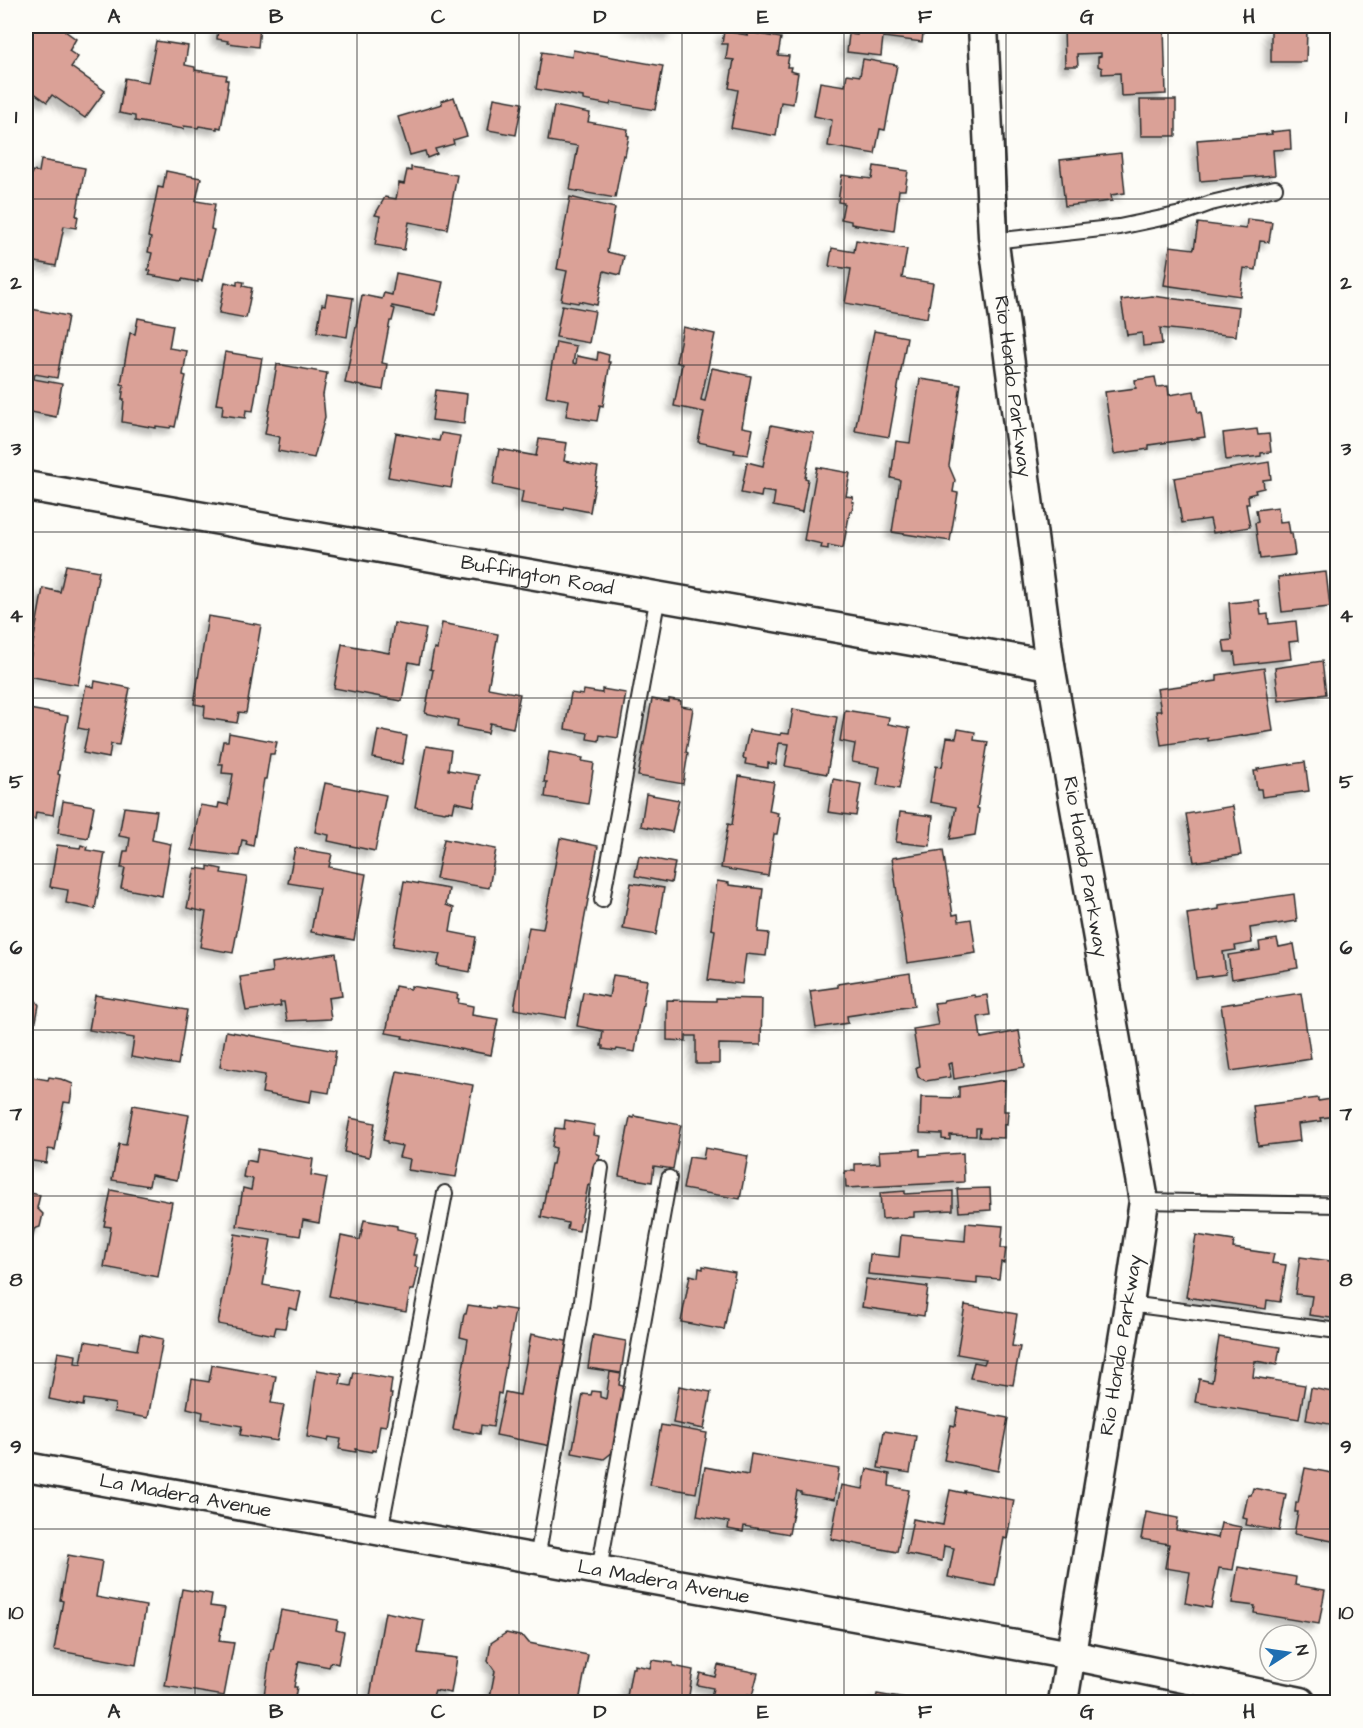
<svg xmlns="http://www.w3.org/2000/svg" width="1363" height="1728" font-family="'Architects Daughter',sans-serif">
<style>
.building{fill:#daa197;stroke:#2b2b2b;stroke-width:1.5;filter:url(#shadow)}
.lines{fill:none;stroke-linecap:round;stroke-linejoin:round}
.service-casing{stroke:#2b2b2b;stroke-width:18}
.minor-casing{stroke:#2b2b2b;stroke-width:33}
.service{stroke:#fdfcf7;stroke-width:14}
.minor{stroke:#fdfcf7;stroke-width:28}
.grid{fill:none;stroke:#2b2b2b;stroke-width:1.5;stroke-opacity:0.55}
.labels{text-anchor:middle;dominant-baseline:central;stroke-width:4.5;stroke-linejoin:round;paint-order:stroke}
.street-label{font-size:20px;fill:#2b2b2b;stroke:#fdfcf7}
.neatline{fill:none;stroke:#2b2b2b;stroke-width:2}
.grid-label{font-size:20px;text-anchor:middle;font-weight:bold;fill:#2b2b2b}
</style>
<defs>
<filter id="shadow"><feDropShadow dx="-5.5" dy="5.5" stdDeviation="3" flood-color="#0004"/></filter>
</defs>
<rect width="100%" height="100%" fill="#fdfcf7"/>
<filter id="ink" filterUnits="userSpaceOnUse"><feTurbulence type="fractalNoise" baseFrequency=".0167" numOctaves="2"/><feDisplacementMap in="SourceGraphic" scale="12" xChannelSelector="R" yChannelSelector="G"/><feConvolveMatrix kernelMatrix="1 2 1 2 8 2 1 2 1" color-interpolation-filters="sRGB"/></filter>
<g filter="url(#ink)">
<g class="building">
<polygon points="26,26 43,26 47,28 49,26 58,26 76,39 69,51 78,57 71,67 105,91 85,118 52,95 47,102 26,87"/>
<polygon points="218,26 229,28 229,26 260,27 258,47 227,43 228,41 217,39"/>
<polygon points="626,26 673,26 672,34"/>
<polygon points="759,26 789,26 788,30"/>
<polygon points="858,26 924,26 922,42 883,37 881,56 847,52 849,34 857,35"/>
<polygon points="1111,26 1129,26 1129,28 1164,27 1166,94 1121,96 1120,73 1102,74 1102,68 1098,66 1098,57 1101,56 1101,53 1077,54 1078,66 1065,66 1064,28"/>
<polygon points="1271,29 1307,30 1306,62 1271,62"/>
<polygon points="724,31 748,35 748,32 781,38 778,55 789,56 787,67 791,67 790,71 798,73 793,104 781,102 776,136 731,128 738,90 729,88 734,60 726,59 728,44 722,44"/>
<polygon points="156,41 188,46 185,65 195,67 195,70 227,75 226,80 228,80 227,88 228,88 221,128 217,127 217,129 199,126 198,128 184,126 183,129 135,121 135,116 119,113 125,78 148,82"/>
<polygon points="573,50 663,66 655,110 611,102 610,105 583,100 583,97 536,89 542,52 572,57"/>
<polygon points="863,59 897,65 885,130 880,129 875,154 828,146 832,120 814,116 820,82 845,86 847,74 860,76"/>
<polygon points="454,97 467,136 453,140 454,144 435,149 437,154 427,158 425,151 410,155 398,117 442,104 441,101"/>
<polygon points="494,98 522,103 516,135 488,130"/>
<polygon points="1140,100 1176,100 1176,136 1141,136"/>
<polygon points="554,106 590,113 588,122 628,129 627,135 629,136 625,156 623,155 615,198 570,190 578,146 548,141"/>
<polygon points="1290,130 1291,149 1273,150 1275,175 1200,181 1197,140 1272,134 1271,132"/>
<polygon points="1121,153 1125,193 1111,195 1112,201 1065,206 1060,160"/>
<polygon points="41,160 85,168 76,216 78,216 76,228 64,226 56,266 26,260 26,248 31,220 26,219 26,204 32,171 39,172"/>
<polygon points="874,166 908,171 905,190 899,190 894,231 851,224 851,221 841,219 844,203 838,202 842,175 872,179"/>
<polygon points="411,167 457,175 447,229 409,222 404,250 375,245 380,216 375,215 385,197 396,199 399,183 404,184 407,170 411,171"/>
<polygon points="166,171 201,178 196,201 215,204 211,229 214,230 202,281 198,280 198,282 182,279 182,281 149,275 151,271 148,270 152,253 148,252 151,238 148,237 158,187 163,188"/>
<polygon points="570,197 615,208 607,252 624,256 620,275 604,271 597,305 579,301 578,303 561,300 567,271 557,269"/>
<polygon points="1247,219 1272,222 1269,242 1260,241 1256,270 1244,268 1240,296 1164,285 1170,246 1194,249 1198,223 1246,229"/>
<polygon points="856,240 907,249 902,278 933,283 927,318 845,303 851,269 829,266 832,248 854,252"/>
<polygon points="396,273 443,282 436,315 392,306 392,308 395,309 392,321 390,321 382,363 387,364 383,390 345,383 362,295 382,299 384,293 392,295"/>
<polygon points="237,281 244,282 243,286 252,288 246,318 219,313 225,282 237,285"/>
<polygon points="327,294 353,298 347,337 317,332 322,304 325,305"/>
<polygon points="1152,296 1239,307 1236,336 1160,328 1162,344 1143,346 1142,333 1127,335 1121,300"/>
<polygon points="562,305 595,311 589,343 556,337"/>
<polygon points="26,308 68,316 57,378 35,374 34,378 26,376"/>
<polygon points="138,318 173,325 169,348 187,351 183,375 186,376 175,427 171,426 170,428 156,426 156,428 122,422 124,399 122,399 124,385 121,384 130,333 135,334"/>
<polygon points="683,327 715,334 701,400 705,401 712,368 751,376 742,427 753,429 748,455 734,453 735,450 698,442 704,412 674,406 682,364 676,362"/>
<polygon points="874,331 907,337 889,437 855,431"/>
<polygon points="556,342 576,346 573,363 576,364 577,356 597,360 598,352 609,355 608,362 610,362 603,406 600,405 597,421 566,416 569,400 546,396"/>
<polygon points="225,352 262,358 253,411 246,410 245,418 222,415 223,405 216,404"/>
<polygon points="277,364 327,373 323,395 325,417 314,458 278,451 280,437 265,434"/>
<polygon points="1155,377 1157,387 1168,386 1169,395 1194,391 1198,413 1201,412 1205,437 1149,445 1149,449 1114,454 1105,392 1136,388 1135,380"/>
<polygon points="28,378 62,384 56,417 26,411 26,394"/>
<polygon points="920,379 961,385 949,466 955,480 953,492 958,493 950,541 892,532 900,480 891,478 896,441 910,443"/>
<polygon points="436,390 467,394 464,424 432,420"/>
<polygon points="771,425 814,433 805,478 808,479 802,512 773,506 775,493 762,491 761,497 741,493 747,462 763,466"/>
<polygon points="1257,429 1258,435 1269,434 1271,452 1261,453 1261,456 1226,460 1223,433"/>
<polygon points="396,433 439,441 441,433 460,436 451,488 388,477"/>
<polygon points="539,439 567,443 564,461 598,467 590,512 565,507 564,510 521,503 523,491 493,485 499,449 536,456"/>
<polygon points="1269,462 1271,479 1263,480 1264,488 1255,490 1256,493 1248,495 1249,504 1246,504 1250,527 1213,533 1210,519 1182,523 1174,478"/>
<polygon points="817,467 850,473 846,496 853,497 852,502 854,502 852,511 850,511 843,548 828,545 828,549 821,548 822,544 804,540"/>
<polygon points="1278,507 1280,522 1288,521 1290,533 1292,533 1295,555 1260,559 1255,523 1258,522 1256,510"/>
<polygon points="66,565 99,571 78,685 27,676 43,588 60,592"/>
<polygon points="1326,572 1330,607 1282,612 1278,577"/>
<polygon points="1259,600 1261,615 1268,614 1269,624 1296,621 1298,641 1289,642 1291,659 1236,665 1234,652 1225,652 1223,641 1232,640 1229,603"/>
<polygon points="208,616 261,625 246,713 239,712 237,723 204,718 205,706 194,704"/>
<polygon points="394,623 426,629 419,664 409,662 402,701 334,688 342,644 389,653"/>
<polygon points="442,623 498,634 488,688 520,694 513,728 490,723 488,733 457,727 458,720 425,713 433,670 430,669 434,648 437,649"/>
<polygon points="1322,661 1326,694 1279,701 1275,668"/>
<polygon points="1264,668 1273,731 1208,741 1208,738 1161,745 1156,711 1161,711 1157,689 1217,681 1217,675"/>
<polygon points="95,681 130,688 119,745 111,744 109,758 83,753 88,730 78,728 86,685 94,687"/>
<polygon points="602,689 626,693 618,738 600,735 599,741 587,739 588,733 565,729 571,693 583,695 584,690 602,693"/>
<polygon points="652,699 669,702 669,699 681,701 681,706 693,708 686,752 688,753 683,784 638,776"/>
<polygon points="29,709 68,716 58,774 60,775 53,815 36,812 35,819 26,817 26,726"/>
<polygon points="793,709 837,717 827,774 785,766 789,744 779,743 776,765 768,763 768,768 745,764 746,759 743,758 749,730 780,735 781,733 789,734"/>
<polygon points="845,710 889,717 888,724 910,728 899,789 877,785 880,767 852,762 855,744 840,741"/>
<polygon points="958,729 975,732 974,740 988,742 977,808 979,809 975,835 950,839 956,807 930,802 936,766 942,767 947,737 956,738"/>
<polygon points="378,730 407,736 402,764 373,758"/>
<polygon points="229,733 277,742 274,754 270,754 266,779 264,779 253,846 246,844 247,841 242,840 239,856 192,850 200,805 218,808 219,803 228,805 233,774 222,773 223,764 219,764 223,741 228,741"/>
<polygon points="426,746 451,750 448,770 479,775 474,806 455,802 453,812 446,811 445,812 415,807"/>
<polygon points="549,752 583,758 582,761 594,763 588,804 545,797 547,782 544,782"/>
<polygon points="1305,762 1309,791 1262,797 1261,789 1257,789 1254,771 1258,771 1257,769"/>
<polygon points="739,776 774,782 769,811 778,813 777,816 780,817 777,834 774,834 768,876 721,868 728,824 732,825"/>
<polygon points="833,779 861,784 856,816 828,812"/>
<polygon points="325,783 386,795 375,851 328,841 329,835 315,832"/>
<polygon points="646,794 679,800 672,832 641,826"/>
<polygon points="63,801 94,806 88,838 58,833"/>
<polygon points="1233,806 1241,855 1194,862 1186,814"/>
<polygon points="124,807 157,811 152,840 171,844 162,896 121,888 125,868 121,868 124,851 128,851 130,838 119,836"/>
<polygon points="900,812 933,816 930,846 896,842"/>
<polygon points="560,838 598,846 566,1018 514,1009 529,927 543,929"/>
<polygon points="444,839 496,849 489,888 436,879"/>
<polygon points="57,845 80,848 81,845 87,847 86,850 105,853 95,909 66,903 68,890 50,887"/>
<polygon points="295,848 332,854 329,867 366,874 354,940 311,932 319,888 288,883"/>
<polygon points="943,850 953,915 958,914 959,921 971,919 976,953 907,963 892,858"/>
<polygon points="639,856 675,863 671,883 635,876"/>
<polygon points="208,866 222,869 221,873 247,877 233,953 200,947 206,912 187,908 195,868 208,870"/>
<polygon points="404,881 449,889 446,905 454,908 450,932 476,937 470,972 437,966 440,954 393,946"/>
<polygon points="717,881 729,883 729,885 763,889 758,932 769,933 766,956 746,954 742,984 708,980 715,930 711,929"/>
<polygon points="631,883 664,888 656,935 623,929"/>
<polygon points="1294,894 1297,921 1250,928 1252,943 1235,946 1236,950 1223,952 1226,974 1196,978 1187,914 1219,909 1219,905"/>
<polygon points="1277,939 1279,947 1294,944 1298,968 1232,979 1228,955 1260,950 1259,942"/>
<polygon points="336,953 342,996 328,998 331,1019 287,1021 284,1002 280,1002 281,1006 246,1011 240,977 272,972 271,963"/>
<polygon points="910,973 914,1006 847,1016 848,1023 816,1028 810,991 838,987 838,984"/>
<polygon points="613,975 647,980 635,1052 617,1049 616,1051 603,1049 603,1046 601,1046 603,1031 577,1026 583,992 609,997"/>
<polygon points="395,986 411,989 411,986 458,994 457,998 459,999 458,1003 473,1006 472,1015 498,1019 491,1055 402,1038 403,1036 386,1033"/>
<polygon points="26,990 29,991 39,1005 36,1021 26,1027"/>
<polygon points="1301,993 1311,1059 1231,1071 1221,1005"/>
<polygon points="95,995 187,1010 178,1065 131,1057 134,1038 89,1030"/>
<polygon points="974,995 975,997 987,995 990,1015 978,1017 981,1038 1019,1031 1025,1067 954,1079 952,1063 948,1064 951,1077 926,1081 918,1077 916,1067 919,1066 913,1029 938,1025 934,1003 943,1002 944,1000"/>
<polygon points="716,998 762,999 761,1045 719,1044 719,1064 696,1064 696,1036 686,1036 686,1041 667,1040 667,1000 716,1001"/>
<polygon points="226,1031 336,1051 329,1093 312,1090 310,1102 262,1093 265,1075 220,1067"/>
<polygon points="397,1071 473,1085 456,1177 408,1170 410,1159 399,1157 402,1146 387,1143 387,1141 383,1140"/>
<polygon points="26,1076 48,1080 49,1077 61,1079 73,1084 70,1103 64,1102 55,1150 48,1149 46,1163 26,1160"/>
<polygon points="1005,1080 1004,1111 1008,1111 1007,1125 1004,1124 1004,1138 979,1137 980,1128 976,1128 976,1136 950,1135 950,1140 942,1139 942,1134 920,1133 921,1097 959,1098 959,1087"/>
<polygon points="1318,1098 1318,1101 1337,1098 1338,1116 1320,1118 1321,1121 1298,1124 1300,1141 1258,1146 1253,1106"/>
<polygon points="133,1105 189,1115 177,1180 151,1175 149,1186 112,1180 119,1144 126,1145"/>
<polygon points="634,1116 681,1125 673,1169 654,1166 652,1182 619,1176 630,1117 634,1118"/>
<polygon points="350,1118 375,1123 369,1157 344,1152"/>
<polygon points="565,1120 595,1125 593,1135 599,1136 596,1153 600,1155 594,1187 588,1185 579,1231 567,1229 568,1223 541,1217 551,1164 553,1164 556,1148 552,1147 555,1128 564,1129"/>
<polygon points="705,1148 748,1156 740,1199 683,1189 689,1157 703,1159"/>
<polygon points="258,1149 313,1159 311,1175 327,1178 319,1223 303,1220 300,1236 237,1226 243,1188 251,1190 253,1179 243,1177 246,1160 256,1162"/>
<polygon points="920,1149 920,1156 963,1153 964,1182 846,1188 845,1171 855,1171 855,1164 880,1163 879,1151"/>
<polygon points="990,1188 991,1210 959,1212 957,1189"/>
<polygon points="111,1190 172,1202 158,1277 104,1267 111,1227 104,1226"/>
<polygon points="905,1191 905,1194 953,1191 953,1210 914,1212 914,1217 882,1219 880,1193"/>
<polygon points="26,1192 40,1195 37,1208 43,1214 40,1227 34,1229 26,1275"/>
<polygon points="364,1220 397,1226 397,1229 416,1233 415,1238 417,1238 413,1255 417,1255 415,1267 419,1268 414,1290 410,1290 406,1312 354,1303 354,1301 329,1296 341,1236 360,1240"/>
<polygon points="966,1223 1003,1226 1001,1248 1006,1248 1004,1263 1001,1262 999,1279 977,1277 977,1284 868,1274 870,1254 899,1257 901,1235 965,1241"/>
<polygon points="235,1234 271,1240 263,1285 301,1292 297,1310 289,1308 285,1328 276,1327 274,1335 218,1324"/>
<polygon points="1196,1235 1234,1241 1233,1248 1274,1254 1272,1263 1286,1265 1280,1302 1267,1300 1266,1309 1186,1297"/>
<polygon points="1300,1257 1338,1262 1338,1319 1309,1315 1312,1296 1295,1294"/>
<polygon points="703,1266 735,1272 724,1330 681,1322 690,1275 698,1277 699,1268 703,1269"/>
<polygon points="866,1279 928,1287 924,1316 862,1307"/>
<polygon points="468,1305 495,1309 496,1307 515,1310 501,1394 498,1393 493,1427 481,1425 480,1434 453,1429 468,1339 460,1337 464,1314 466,1314"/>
<polygon points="965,1305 1017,1314 1012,1346 1020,1347 1013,1385 970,1378 974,1362 984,1364 986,1359 957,1354"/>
<polygon points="140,1334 163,1339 148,1418 114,1412 115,1404 84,1399 83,1406 49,1399 58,1352 76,1355 75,1363 81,1364 85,1341 137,1350"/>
<polygon points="531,1334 571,1342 551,1446 496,1435 505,1392 520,1395"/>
<polygon points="593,1335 626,1341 621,1373 588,1368"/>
<polygon points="1219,1337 1280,1347 1277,1365 1255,1361 1253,1377 1305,1385 1299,1419 1195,1402 1199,1379 1212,1382"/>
<polygon points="212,1365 276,1376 271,1403 284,1405 277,1441 240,1435 242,1426 202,1419 203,1412 187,1408 192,1379 209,1382"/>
<polygon points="317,1370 342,1374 340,1384 351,1386 354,1372 392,1379 390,1394 392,1394 386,1426 380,1425 376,1451 372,1450 372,1452 356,1449 356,1452 339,1449 341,1439 329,1437 328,1441 307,1437"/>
<polygon points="610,1372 621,1374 619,1385 626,1387 614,1451 604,1459 572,1453 583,1394 591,1395 592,1391 600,1392 600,1397 606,1399"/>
<polygon points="679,1386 711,1392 704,1429 673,1423"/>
<polygon points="1311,1388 1338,1393 1338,1409 1335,1425 1306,1420"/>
<polygon points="958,1408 1008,1418 998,1471 944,1460 951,1425 955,1426"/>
<polygon points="661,1425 707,1433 696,1493 650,1485"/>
<polygon points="884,1431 916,1436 910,1473 878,1468"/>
<polygon points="751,1454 839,1469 834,1500 801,1494 801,1492 797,1491 789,1534 744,1526 743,1532 728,1529 729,1522 697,1516 705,1467 748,1475"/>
<polygon points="1305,1468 1338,1474 1331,1517 1338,1518 1338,1542 1294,1534 1298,1512 1295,1512 1296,1503 1298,1503"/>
<polygon points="867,1469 890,1474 889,1486 909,1490 897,1552 831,1539 841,1485 863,1489"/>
<polygon points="1253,1488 1286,1494 1279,1531 1246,1525 1247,1519 1243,1518 1248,1495 1251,1495"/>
<polygon points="950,1490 964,1493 964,1491 1014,1500 1007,1539 1004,1538 995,1586 948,1577 954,1548 944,1546 942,1561 906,1554 913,1519 943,1525"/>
<polygon points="1146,1512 1178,1518 1176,1530 1218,1538 1221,1523 1241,1527 1233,1570 1219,1568 1211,1608 1185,1603 1190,1572 1165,1568 1169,1544 1141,1539"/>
<polygon points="68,1555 102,1561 96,1597 146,1606 136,1665 54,1650 63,1601 60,1600"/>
<polygon points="1238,1567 1296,1577 1295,1585 1325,1590 1319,1624 1254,1613 1255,1606 1232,1603"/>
<polygon points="182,1589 212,1594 210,1606 225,1608 219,1641 234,1643 224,1696 165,1686"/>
<polygon points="281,1610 338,1620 336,1630 344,1632 338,1664 331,1662 329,1667 299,1661 294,1687 297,1687 294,1702 263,1702 271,1649 273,1649"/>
<polygon points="385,1612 424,1620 418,1653 457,1658 451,1693 435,1690 431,1702 369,1702"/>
<polygon points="506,1633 524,1637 529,1643 588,1655 579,1702 489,1702 495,1671 488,1661 491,1643"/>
<polygon points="652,1660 673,1663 673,1666 693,1670 688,1702 626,1702 632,1668 634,1668 634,1665 650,1668"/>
<polygon points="718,1665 758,1673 752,1696 747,1695 745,1702 710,1702 713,1688 697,1685 700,1673 715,1677"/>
<polygon points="877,1694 911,1700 911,1702 875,1702"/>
<polygon points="40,1697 69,1702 39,1702"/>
</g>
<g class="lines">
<defs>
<g id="service">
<polyline points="993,241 1119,227 1181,214 1211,203 1275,188"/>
<polyline points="602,900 658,596"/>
<polyline points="1144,1201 1338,1205"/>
<polyline points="1129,1304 1338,1331"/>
<polyline points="380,1531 445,1193"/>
<polyline points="537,1559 581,1307 601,1168"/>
<polyline points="599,1570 669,1178"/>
</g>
<g id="minor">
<path id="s1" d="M983,26l10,210 57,429 94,536 -15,103 -66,398"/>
<path id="s2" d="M26,486l1024,179"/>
<path id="s3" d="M26,1467l1045,188 230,47"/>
</g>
</defs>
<use href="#service" class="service-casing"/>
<use href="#minor" class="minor-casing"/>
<use href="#service" class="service"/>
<use href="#minor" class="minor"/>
</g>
</g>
<path class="grid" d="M195,26v1676M357,26v1676M519,26v1676M682,26v1676M844,26v1676M1006,26v1676M1168,26v1676M26,199h1312M26,365h1312M26,532h1312M26,698h1312M26,864h1312M26,1030h1312M26,1196h1312M26,1363h1312M26,1529h1312"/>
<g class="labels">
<g class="street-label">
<text stroke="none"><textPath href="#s1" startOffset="362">Rio Hondo Parkway</textPath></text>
<text stroke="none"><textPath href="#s2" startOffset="519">Buffington Road</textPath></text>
<text stroke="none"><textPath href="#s1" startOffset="848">Rio Hondo Parkway</textPath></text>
<text transform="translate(1121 1345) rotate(-81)">Rio Hondo Parkway</text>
<text stroke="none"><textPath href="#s3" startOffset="162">La Madera Avenue</textPath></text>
<text stroke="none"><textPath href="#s3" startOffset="648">La Madera Avenue</textPath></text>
</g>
</g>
<rect width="1363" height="1728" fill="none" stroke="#fdfcf7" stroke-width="66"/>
<g transform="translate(1288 1653) rotate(78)"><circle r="28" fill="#fdfcf7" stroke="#a9a8a5" stroke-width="1.5"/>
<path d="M0-4.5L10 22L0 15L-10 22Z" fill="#1f6fb2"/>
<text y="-9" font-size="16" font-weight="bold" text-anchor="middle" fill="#2b2b2b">N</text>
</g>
<rect x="33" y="33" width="1297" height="1662" class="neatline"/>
<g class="grid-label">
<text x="114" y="23">A</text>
<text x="276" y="23">B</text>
<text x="438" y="23">C</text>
<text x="600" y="23">D</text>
<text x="763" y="23">E</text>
<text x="925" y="23">F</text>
<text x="1087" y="23">G</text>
<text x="1249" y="23">H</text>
<text x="16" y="123">1</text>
<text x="1346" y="123">1</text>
<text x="16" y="289">2</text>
<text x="1346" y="289">2</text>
<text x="16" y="455">3</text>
<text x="1346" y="455">3</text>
<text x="16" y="622">4</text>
<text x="1346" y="622">4</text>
<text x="16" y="788">5</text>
<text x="1346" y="788">5</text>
<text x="16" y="954">6</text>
<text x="1346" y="954">6</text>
<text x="16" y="1120">7</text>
<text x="1346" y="1120">7</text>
<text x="16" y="1286">8</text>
<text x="1346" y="1286">8</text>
<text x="16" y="1453">9</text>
<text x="1346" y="1453">9</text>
<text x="16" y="1619">10</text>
<text x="1346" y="1619">10</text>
<text x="114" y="1718">A</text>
<text x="276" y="1718">B</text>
<text x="438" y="1718">C</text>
<text x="600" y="1718">D</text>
<text x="763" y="1718">E</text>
<text x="925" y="1718">F</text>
<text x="1087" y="1718">G</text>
<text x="1249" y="1718">H</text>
</g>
</svg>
